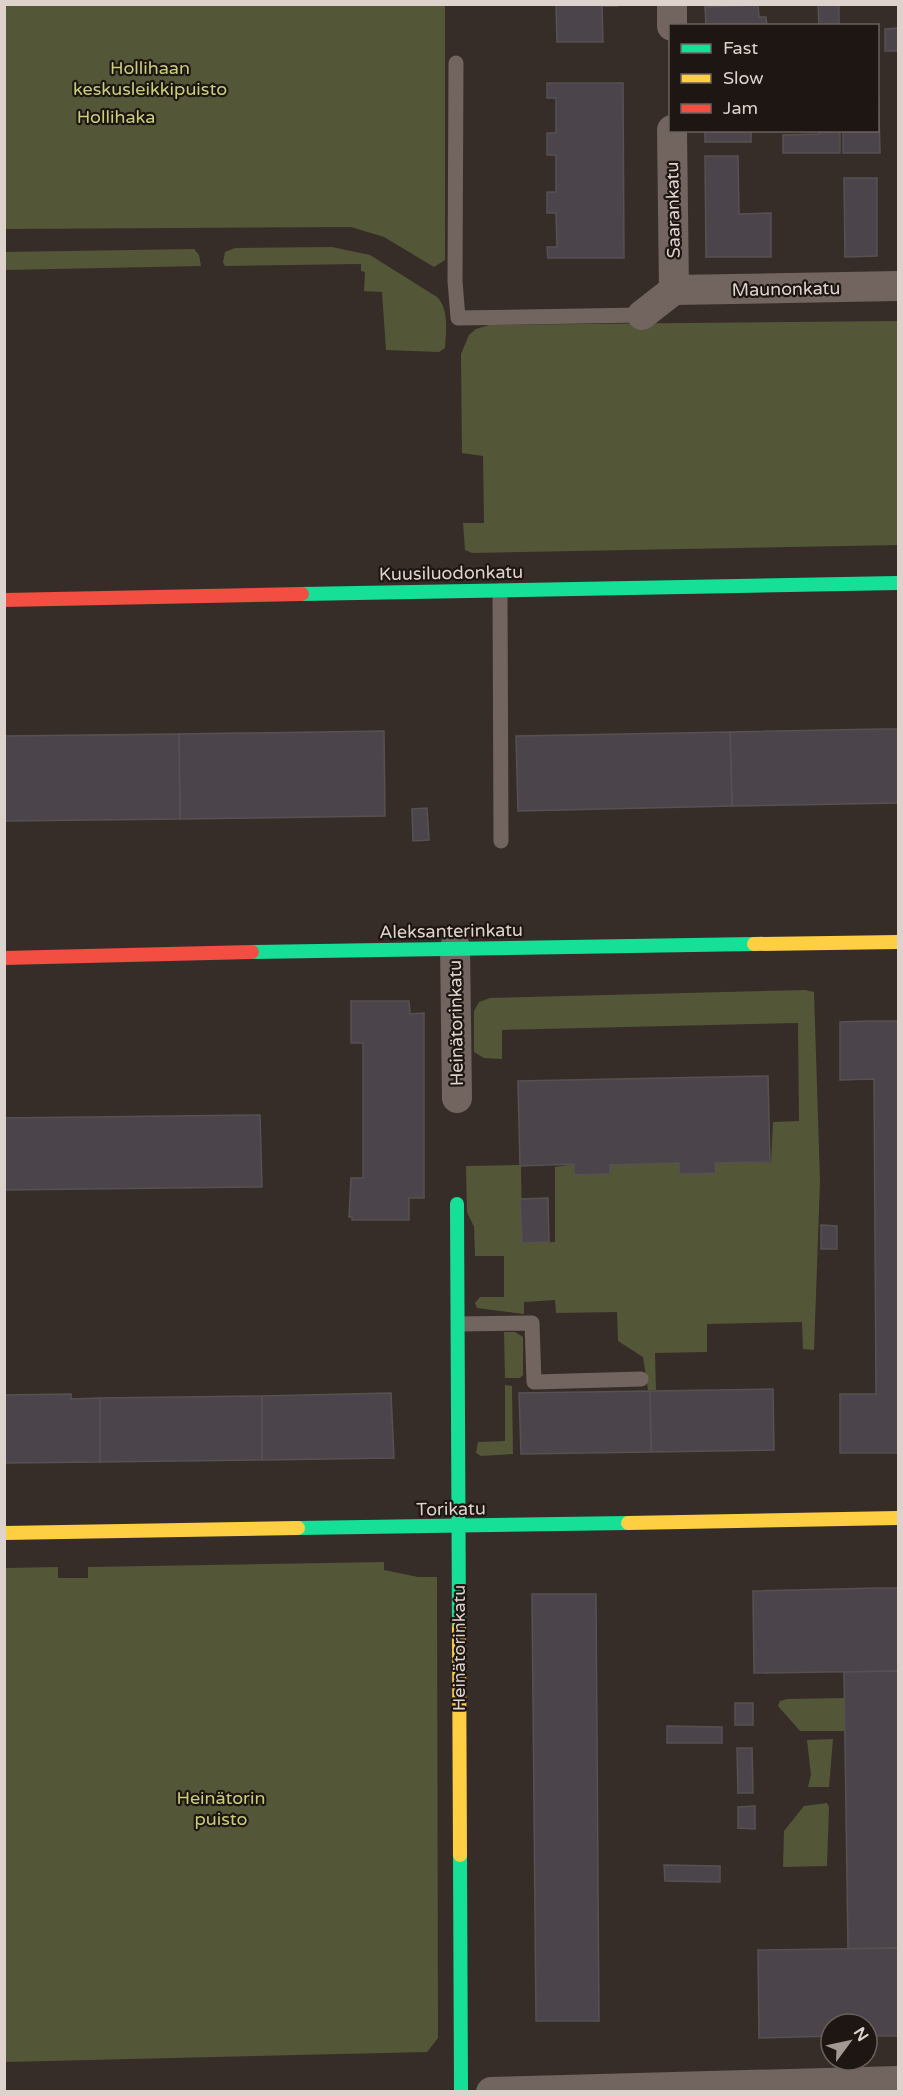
<svg xmlns="http://www.w3.org/2000/svg" width="903" height="2096" font-family="'Varela Round',sans-serif">
<style>
.green{fill:#545638}
.building{fill:#4b444b;stroke:#565252;stroke-width:1.5}
.lines{fill:none;stroke-linecap:round;stroke-linejoin:round}
.lane{stroke:#72645f;stroke-width:15}
.street{stroke:#72645f;stroke-width:30}
.fast{stroke:#16e098;stroke-width:14}
.slow{stroke:#ffcf43;stroke-width:14}
.jam{stroke:#f24e42;stroke-width:14}
.labels{text-anchor:middle;dominant-baseline:central;stroke-width:4.5;stroke-linejoin:round;paint-order:stroke}
.park-label{font-size:18px;fill:#c8ce79;stroke:#1d1612}
.street-label{font-size:18px;fill:#ded2cd;stroke:#1d1612}
</style>
<rect width="100%" height="100%" fill="#362d29"/>
<g class="green">
<polygon points="4,5 445,5 445,260 434,267 384,237 351,227 5,229"/>
<path d="M332,247l38,8 67,42c12,11 9,35 8,51l-6,4 -53,-2 -4,-58 -18,-1 1,-19 -4,-1v-7l-136,2 -2,-4 2,-10 10,-4z"/>
<polygon points="194,249 199,255 201,266 5,270 5,252"/>
<polygon points="898,321 898,545 472,553 465,550 463,523 484,523 483,456 462,453 461,354 469,335 476,329 489,325"/>
<polygon points="805,990 814,992 820,1181 814,1350 803,1349 802,1322 707,1324 707,1352 655,1353 656,1390 648,1390 643,1357 618,1341 617,1312 556,1313 555,1300 524,1302 524,1314 477,1308 475,1303 480,1297 504,1297 504,1256 475,1256 474,1227 467,1212 466,1166 521,1165 522,1243 555,1242 555,1167 574,1164 610,1174 610,1165 679,1163 679,1173 716,1172 715,1163 771,1163 773,1122 799,1121 798,1023 502,1030 502,1059 484,1058 474,1052 474,1011 479,1002 490,998"/>
<polygon points="504,1332 515,1332 523,1337 523,1375 520,1378 505,1378"/>
<polygon points="505,1385 512,1386 513,1454 481,1456 476,1453 478,1442 505,1441"/>
<polygon points="384,1562 384,1570 418,1577 437,1577 438,2038 427,2052 5,2062 5,1568 58,1567 58,1578 88,1578 88,1567"/>
<polygon points="845,1698 845,1731 800,1731 778,1706 780,1701 787,1699"/>
<polygon points="833,1739 829,1787 808,1787 811,1775 807,1740"/>
<polygon points="827,1803 829,1807 827,1866 783,1867 784,1831 804,1806"/>
</g>
<g class="building">
<polygon points="556,4 618,4 618,6 602,6 603,42 557,42"/>
<polygon points="818,4 839,4 839,26 819,26"/>
<polygon points="758,5 759,17 766,17 767,26 706,26 705,7"/>
<polygon points="898,28 898,51 885,51 885,29"/>
<polygon points="878,79 880,153 843,153 843,130 878,130"/>
<polygon points="547,83 623,83 624,258 548,258 547,247 557,247 556,213 547,213 547,192 556,192 556,155 547,155 547,133 556,133 556,98 547,98"/>
<rect x="705" y="130" width="46" height="12"/>
<polygon points="819,130 840,130 840,153 783,153 783,135 819,134"/>
<polygon points="705,156 738,156 739,214 771,213 771,257 706,257"/>
<polygon points="844,178 877,178 877,256 845,257"/>
<polygon points="883,729 898,729 898,803 732,806 730,732"/>
<polygon points="384,731 385,816 180,819 179,734"/>
<polygon points="730,732 732,806 518,811 516,736"/>
<polygon points="179,734 180,819 4,821 4,736"/>
<polygon points="427,808 429,840 413,841 412,809"/>
<polygon points="351,1001 409,1001 410,1014 424,1013 424,1198 409,1198 409,1220 352,1220 352,1217 349,1217 351,1178 363,1178 363,1043 351,1043"/>
<polygon points="871,1021 898,1021 898,1453 840,1453 840,1394 876,1394 874,1079 840,1080 840,1022"/>
<polygon points="768,1076 770,1162 715,1163 716,1173 679,1174 679,1163 610,1165 610,1174 574,1175 574,1164 520,1166 518,1081"/>
<polygon points="260,1115 262,1187 4,1190 4,1118"/>
<polygon points="548,1198 549,1242 522,1243 520,1199"/>
<polygon points="821,1225 837,1226 837,1249 821,1249"/>
<polygon points="773,1389 774,1450 651,1452 650,1391"/>
<polygon points="650,1391 651,1452 521,1454 519,1393"/>
<polygon points="391,1393 394,1458 262,1460 262,1396"/>
<polygon points="71,1394 71,1399 100,1398 100,1462 4,1463 4,1395"/>
<polygon points="262,1396 262,1460 100,1462 100,1398"/>
<polygon points="880,1588 898,1588 898,1671 754,1673 753,1591"/>
<polygon points="532,1594 596,1594 599,2021 536,2021"/>
<polygon points="898,1671 898,1948 848,1949 844,1672"/>
<rect x="735" y="1703" width="18" height="22"/>
<polygon points="667,1726 722,1727 722,1743 667,1743"/>
<polygon points="737,1748 752,1748 753,1793 738,1793"/>
<polygon points="755,1806 755,1829 738,1828 738,1807"/>
<polygon points="664,1865 720,1866 720,1882 665,1881"/>
<polygon points="898,1948 898,2036 867,2036 867,2024 831,2024 831,2036 759,2038 758,1950"/>
</g>
<g class="lines">
<g class="lane">
<polyline points="456,63 455,281 458,318 642,315"/>
<polyline points="500,591 501,841"/>
<polyline points="459,1324 532,1323 534,1382 641,1379"/>
</g>
<g class="street">
<polyline points="672,4 672,26"/>
<polyline points="672,130 674,290"/>
<polyline points="674,290 898,286"/>
<polyline points="642,315 674,290"/>
<polyline points="455,947 457,1098"/>
<polyline points="491,2092 898,2081"/>
</g>
<g class="fast">
<polyline points="302,594 898,583"/>
<polyline points="252,952 754,944"/>
<polyline points="457,1204 459,1628"/>
<polyline points="298,1528 628,1523"/>
<polyline points="460,1855 461,2092"/>
</g>
<g class="slow">
<polyline points="754,944 898,942"/>
<polyline points="628,1523 898,1518"/>
<polyline points="4,1533 298,1528"/>
<polyline points="459,1628 460,1855"/>
</g>
<g class="jam">
<polyline points="4,600 302,594"/>
<polyline points="4,958 252,952"/>
</g>
</g>
<g class="labels">
<g class="park-label">
<text x="150" y="68">Hollihaan<tspan x="150" dy="21">keskusleikkipuisto</tspan></text>
<text x="116" y="117">Hollihaka</text>
<text x="221" y="1798">Heinätorin<tspan x="221" dy="21">puisto</tspan></text>
</g>
<g class="street-label">
<text transform="translate(673 210) rotate(-91)">Saarankatu</text>
<text transform="translate(786 289) rotate(-1)">Maunonkatu</text>
<text transform="translate(451 573) rotate(-1)">Kuusiluodonkatu</text>
<text transform="translate(451 931) rotate(-1)">Aleksanterinkatu</text>
<text transform="translate(456 1023) rotate(-91)">Heinätorinkatu</text>
<text transform="translate(451 1509) rotate(-1)">Torikatu</text>
<text transform="translate(459 1648) rotate(-90)">Heinätorinkatu</text>
</g>
</g>
<rect width="903" height="2096" fill="none" stroke="#ded2cd" stroke-width="12"/>
<rect x="669" y="24" width="210" height="108" fill="#1d1612" stroke="#6a615d" stroke-width="1.5"/>
<rect x="681" y="44" width="30" height="9" fill="#16e098" stroke="#6a615d" stroke-width="1.5"/>
<text x="723" y="54" font-size="18" fill="#ded2cd">Fast</text>
<rect x="681" y="74" width="30" height="9" fill="#ffcf43" stroke="#6a615d" stroke-width="1.5"/>
<text x="723" y="84" font-size="18" fill="#ded2cd">Slow</text>
<rect x="681" y="104" width="30" height="9" fill="#f24e42" stroke="#6a615d" stroke-width="1.5"/>
<text x="723" y="114" font-size="18" fill="#ded2cd">Jam</text>
<g transform="translate(849 2042) rotate(57)"><circle r="28" fill="#1d1612" stroke="#6a615d" stroke-width="1.5"/>
<path d="M0-4.5L10 22L0 15L-10 22Z" fill="#a39894"/>
<text y="-9" font-size="16" font-weight="bold" text-anchor="middle" fill="#ded2cd">N</text>
</g>
</svg>
